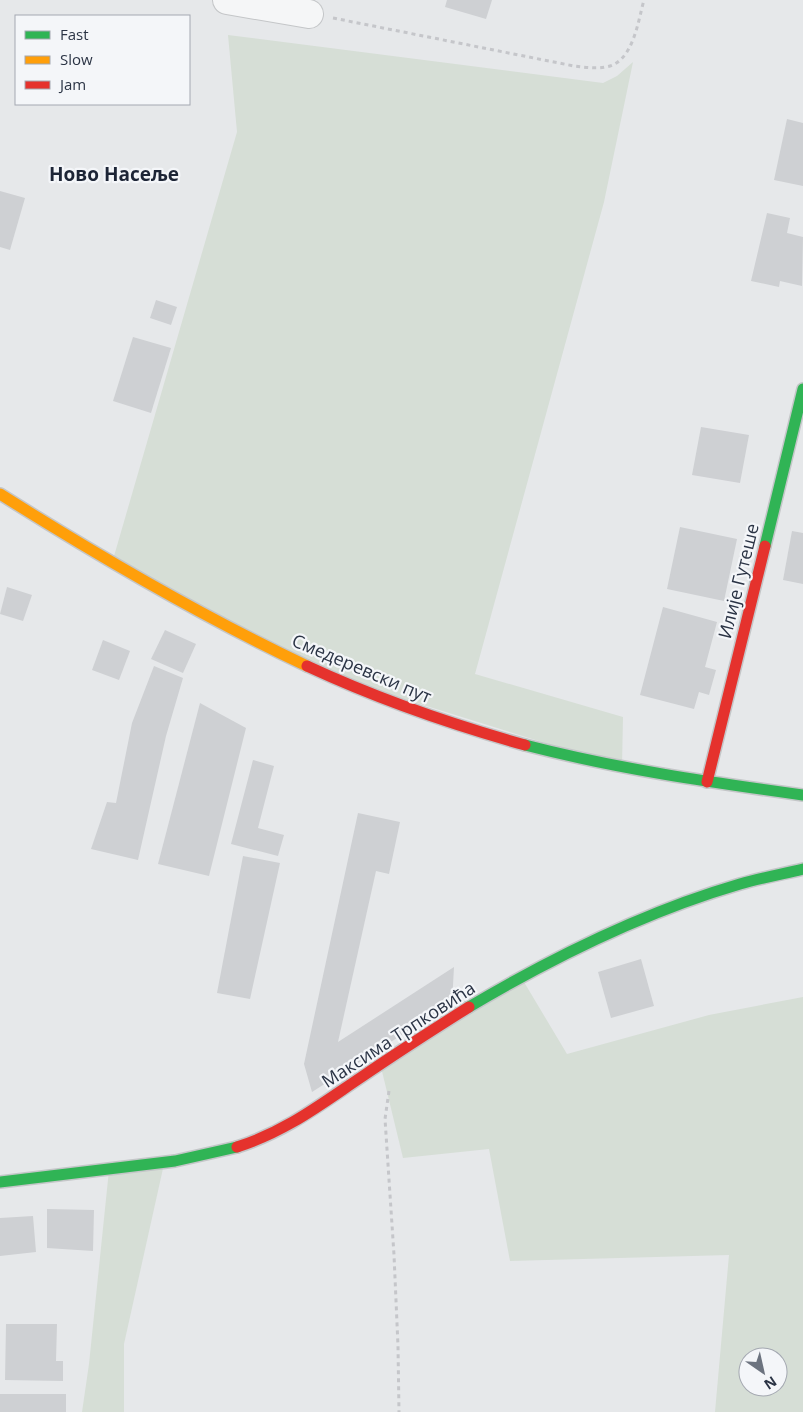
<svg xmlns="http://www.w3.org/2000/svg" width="803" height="1412" font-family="'Open Sans',sans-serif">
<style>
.green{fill:#d6ded6;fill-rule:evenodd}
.building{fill:#ced0d3}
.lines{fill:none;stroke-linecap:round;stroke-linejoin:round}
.street-casing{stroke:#c4c6c8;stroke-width:30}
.fast-casing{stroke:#c4c6c8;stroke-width:14}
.slow-casing{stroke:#c4c6c8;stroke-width:14}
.jam-casing{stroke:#c4c6c8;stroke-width:14}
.path{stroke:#c5c6ca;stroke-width:3;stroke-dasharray:4 4;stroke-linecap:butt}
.street{stroke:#f5f6f7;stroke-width:28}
.fast{stroke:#30b455;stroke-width:11}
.slow{stroke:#ff9f0a;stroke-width:11}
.jam{stroke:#e5322d;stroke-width:11}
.labels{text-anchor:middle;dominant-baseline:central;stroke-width:4.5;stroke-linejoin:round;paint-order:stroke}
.street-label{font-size:18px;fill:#2b3445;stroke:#f4f6f9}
.neighbourhood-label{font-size:19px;font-weight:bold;fill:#1d2536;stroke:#f4f6f9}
</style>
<rect width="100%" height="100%" fill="#e6e8ea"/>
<g class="green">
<polygon points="228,35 603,83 617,76 633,62 604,202 475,674 623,717 622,767 330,676 112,563 237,132"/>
<path d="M521,977l46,77 142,-39 94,-18v415h-88l14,-157 -219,6 -21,-112 -86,9 -23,-95zM748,1357h30v30h-30z"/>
<polygon points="164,1164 124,1344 124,1412 82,1412 89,1364 109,1170"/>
</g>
<g class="building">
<polygon points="447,0 492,0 486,19 445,7"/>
<polygon points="787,119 803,123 803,186 774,180"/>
<polygon points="0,191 25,198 10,250 0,247"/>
<polygon points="767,213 790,218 787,233 803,237 802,286 780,281 779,287 751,281"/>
<polygon points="156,300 177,307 171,325 150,318"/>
<polygon points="133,337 171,348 151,413 113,401"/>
<polygon points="701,427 749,435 740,483 692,475"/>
<polygon points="680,527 737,539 724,601 667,589"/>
<polygon points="792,531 803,533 803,584 783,580"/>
<polygon points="7,587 32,595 23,621 0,614"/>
<polygon points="663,607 717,622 705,667 716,670 709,695 699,692 694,709 640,695"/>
<polygon points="165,630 196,644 183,673 151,659"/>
<polygon points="103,640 130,651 119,680 92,670"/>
<polygon points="154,666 183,678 166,736 138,860 91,849 107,802 116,803 132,723"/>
<polygon points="200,703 246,728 209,876 158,864"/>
<polygon points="253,760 274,766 258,828 284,835 278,856 231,844"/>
<polygon points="358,813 400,822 389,874 376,871 338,1042 454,967 452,1003 312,1092 304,1064"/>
<polygon points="243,856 280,863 250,999 217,993"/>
<polygon points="641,959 654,1006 611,1018 598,972"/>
<polygon points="47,1209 94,1210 93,1251 47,1248"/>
<polygon points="33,1216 36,1252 0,1256 0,1218"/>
<polygon points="6,1324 57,1324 56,1361 63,1361 63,1381 5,1380"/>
<rect x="0" y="1394" width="66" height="18"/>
</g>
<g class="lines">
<defs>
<polyline id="street" points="227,0 309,14"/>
<g id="fast">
<polyline points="765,546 803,389"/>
<path d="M525,745c93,24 183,37 278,50"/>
<path d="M469,1007c86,-51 175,-95 271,-123 21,-6 42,-10 63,-15"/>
<polyline points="0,1182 175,1161 237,1147"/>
</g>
<path id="slow" d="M0,494c100,63 201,122 307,172"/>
<g id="jam">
<path d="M307,666c71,33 143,58 218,79"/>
<polyline points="707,782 765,546"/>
<path d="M237,1147c50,-16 84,-43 126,-71 35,-24 71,-47 106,-69"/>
</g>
</defs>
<use href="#street" class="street-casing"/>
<use href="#fast" class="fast-casing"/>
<use href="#slow" class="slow-casing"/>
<use href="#jam" class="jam-casing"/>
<g class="path">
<path d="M333,18l241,48c10,1 21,3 31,1 28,-3 33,-46 39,-67"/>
<polyline points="389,1091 385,1119 394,1255 398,1346 399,1412"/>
</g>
<use href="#street" class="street"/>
<use href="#fast" class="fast"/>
<use href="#slow" class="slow"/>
<use href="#jam" class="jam"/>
</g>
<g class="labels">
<g class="street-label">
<text transform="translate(738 581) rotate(-76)">Илије Гутеше</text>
<text transform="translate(362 668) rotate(23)">Смедеревски пут</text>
<text transform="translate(398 1034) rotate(-33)">Максима Трпковића</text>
</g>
<g class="neighbourhood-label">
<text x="114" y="174">Ново Насеље</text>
</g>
</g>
<rect x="15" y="15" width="175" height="90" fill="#f4f6f9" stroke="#a4a8b1"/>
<rect x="25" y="31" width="25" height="8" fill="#30b455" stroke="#a4a8b1"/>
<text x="60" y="40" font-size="15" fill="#2b3445">Fast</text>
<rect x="25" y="56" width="25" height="8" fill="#ff9f0a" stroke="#a4a8b1"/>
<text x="60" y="65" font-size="15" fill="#2b3445">Slow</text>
<rect x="25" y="81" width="25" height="8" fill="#e5322d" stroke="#a4a8b1"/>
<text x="60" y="90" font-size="15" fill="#2b3445">Jam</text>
<g transform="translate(763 1372) rotate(146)"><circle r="24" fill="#f4f6f9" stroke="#a4a8b1"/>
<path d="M0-4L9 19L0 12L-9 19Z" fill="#6c737f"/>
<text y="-8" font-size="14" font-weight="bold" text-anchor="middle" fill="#2b3445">N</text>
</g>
</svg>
